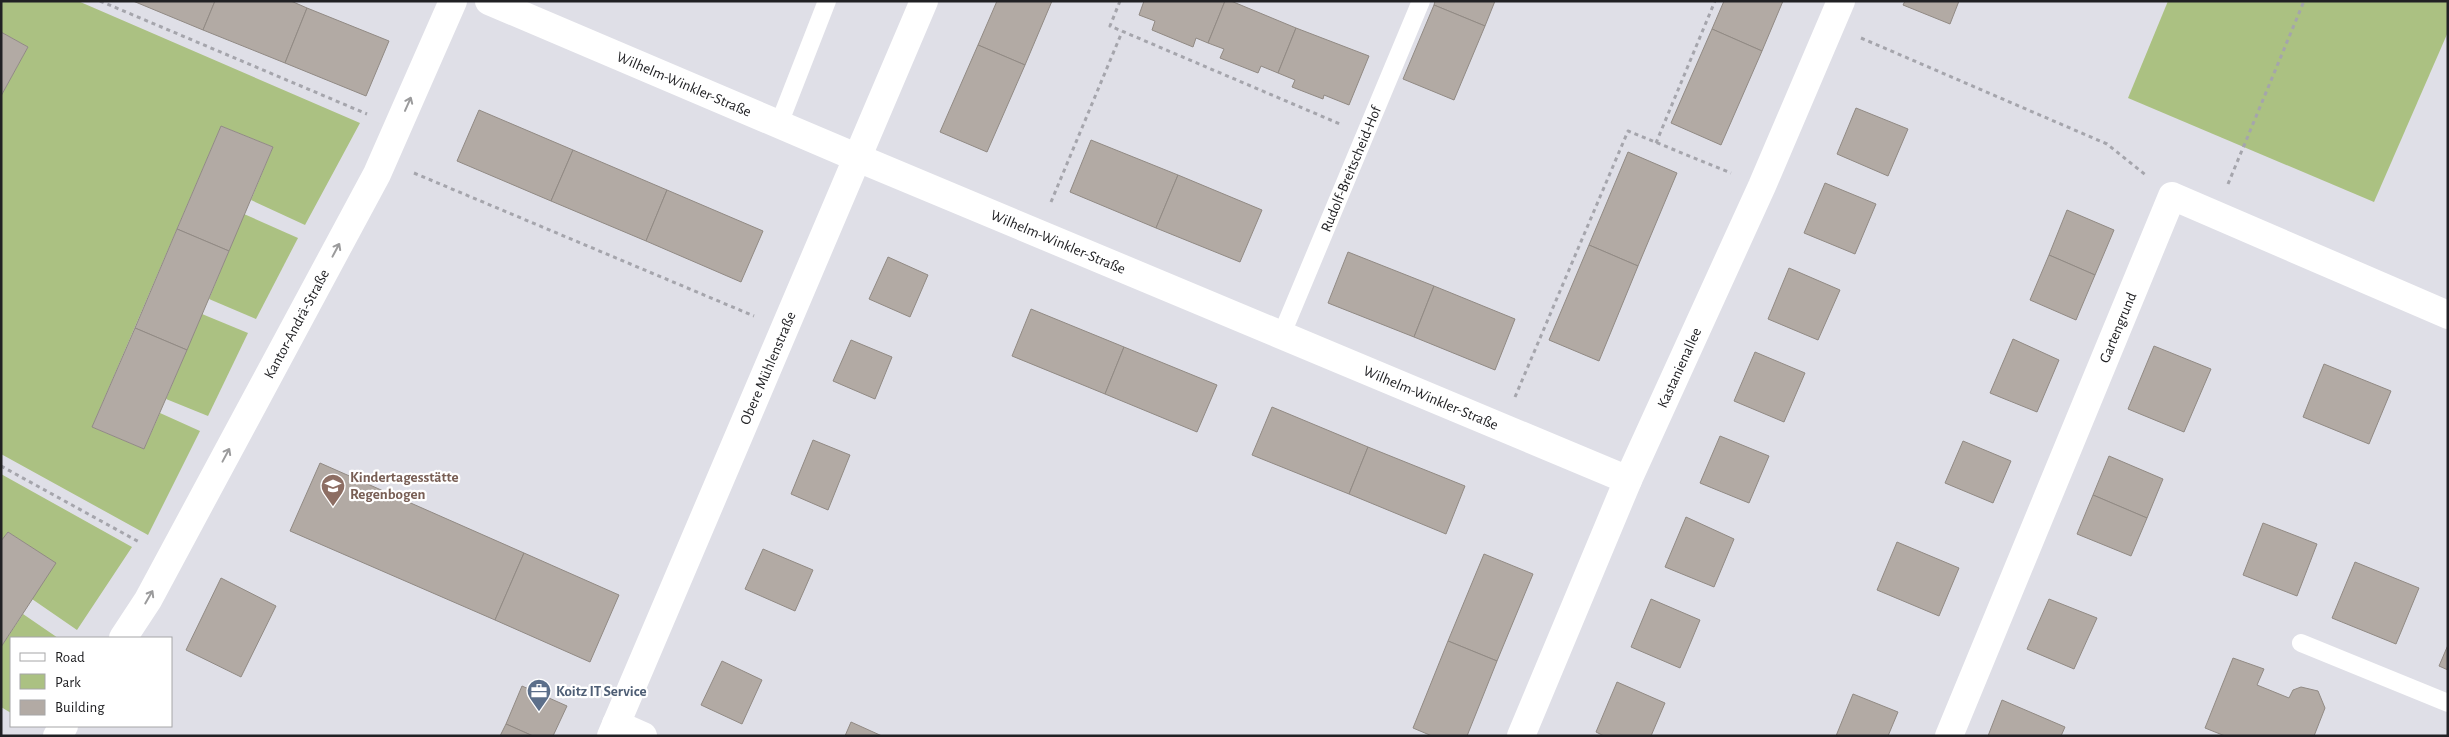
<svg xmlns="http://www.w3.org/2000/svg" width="2449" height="737" font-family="'Alegreya Sans',sans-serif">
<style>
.green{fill:#abc182}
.building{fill:#b2aaa4;stroke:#918a84}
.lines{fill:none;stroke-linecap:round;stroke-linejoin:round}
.path{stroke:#a5a5ac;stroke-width:3;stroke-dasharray:4 4;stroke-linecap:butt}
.lane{stroke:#fff;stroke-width:18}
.street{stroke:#fff;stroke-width:28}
.oneway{stroke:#9b9b9c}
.labels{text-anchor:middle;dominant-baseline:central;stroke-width:4.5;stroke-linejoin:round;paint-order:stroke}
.street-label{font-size:15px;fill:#212124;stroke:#fff}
.education-label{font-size:15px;font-weight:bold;fill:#785e54;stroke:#fff;text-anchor:start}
.service-label{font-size:15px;font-weight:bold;fill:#4e5e75;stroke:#fff;text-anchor:start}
</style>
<rect width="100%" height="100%" fill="#dfdfe7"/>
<g class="green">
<polygon points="1,1 78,1 360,123 305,225 251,200 273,147 221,126 92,427 144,449 160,413 200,431 148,535 1,454 1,96 28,47 1,32"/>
<polygon points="2168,1 2448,1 2448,32 2374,202 2128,98"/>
<polygon points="244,214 298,238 256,319 209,299"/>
<polygon points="202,314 248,333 208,416 166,399"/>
<polygon points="1,474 132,547 77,630 32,599 55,563 8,532 1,541"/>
<polygon points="23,614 58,638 11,638 11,713 1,707 1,647"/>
</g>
<g class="building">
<polygon points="133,1 215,1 203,30"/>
<polygon points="215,1 291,1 307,8 285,63 203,30"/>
<polygon points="997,1 1052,1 1025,65 978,45"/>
<polygon points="1144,1 1225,1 1208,43 1196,38 1193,47 1152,30 1155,21 1139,15"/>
<polygon points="1225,1 1231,1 1296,28 1278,73 1261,66 1258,73 1220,58 1224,49 1208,43"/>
<polygon points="1435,1 1495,1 1485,26 1434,5"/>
<polygon points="1724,1 1783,1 1762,51 1712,29"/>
<polygon points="1905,1 1959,1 1950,24 1903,5"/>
<polygon points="1434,5 1485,26 1454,100 1403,79"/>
<polygon points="307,8 389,41 366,96 285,63"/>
<polygon points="1296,28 1369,56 1349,105 1324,95 1323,99 1292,87 1295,80 1278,73"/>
<polygon points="1712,29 1762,51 1721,145 1671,123"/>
<polygon points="1,32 28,47 1,96"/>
<polygon points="978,45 1025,65 987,152 940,132"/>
<polygon points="1856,108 1908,129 1888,176 1837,154"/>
<polygon points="479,110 573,150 551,201 457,161"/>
<polygon points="221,126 273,147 229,251 177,229"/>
<polygon points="1091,140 1178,175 1156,228 1070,192"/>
<polygon points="573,150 667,190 646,241 551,201"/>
<polygon points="1628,152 1677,173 1638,266 1589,245"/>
<polygon points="1178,175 1262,210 1240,262 1156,228"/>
<polygon points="1825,183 1876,204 1855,254 1804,233"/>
<polygon points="667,190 763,231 741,282 646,241"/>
<polygon points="2067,210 2114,230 2095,275 2049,255"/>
<polygon points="177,229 229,251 187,350 135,328"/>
<polygon points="1589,245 1638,266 1599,361 1549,340"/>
<polygon points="1348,252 1434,286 1414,337 1328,303"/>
<polygon points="2049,255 2095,275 2076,320 2030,300"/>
<polygon points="888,257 928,275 910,317 869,299"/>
<polygon points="1789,268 1840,290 1818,340 1768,319"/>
<polygon points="1434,286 1515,319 1495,370 1414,337"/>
<polygon points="1031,309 1124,347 1105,394 1012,356"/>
<polygon points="135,328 187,350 144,449 92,427"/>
<polygon points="2013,339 2059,360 2037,412 1990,393"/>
<polygon points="851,340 892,357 875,399 833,381"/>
<polygon points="2154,346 2211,369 2184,432 2128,409"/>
<polygon points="1124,347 1217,385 1197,432 1105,394"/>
<polygon points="1755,352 1805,373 1784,422 1734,401"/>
<polygon points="2324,364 2391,391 2369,444 2303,417"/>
<polygon points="1272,407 1368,447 1349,494 1252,455"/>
<polygon points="1720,436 1769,456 1749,503 1700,483"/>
<polygon points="813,440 850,455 828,510 791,494"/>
<polygon points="1963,441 2011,461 1993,503 1945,483"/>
<polygon points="1368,447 1465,486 1446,534 1349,494"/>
<polygon points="2109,456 2163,479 2147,518 2093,495"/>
<polygon points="320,463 524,553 495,620 290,531"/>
<polygon points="2093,495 2147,518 2131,556 2077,534"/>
<polygon points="1686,517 1734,539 1714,587 1665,567"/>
<polygon points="2263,523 2317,544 2297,596 2243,575"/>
<polygon points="8,532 56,563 1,647 1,541"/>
<polygon points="1897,542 1959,568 1939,616 1877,590"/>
<polygon points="763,549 813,570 795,611 745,589"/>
<polygon points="524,553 619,595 590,662 495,620"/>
<polygon points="1484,554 1533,574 1497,661 1448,641"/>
<polygon points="2355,562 2419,588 2396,644 2332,618"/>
<polygon points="221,578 276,606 241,677 186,650"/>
<polygon points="1651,599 1700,620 1680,668 1631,647"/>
<polygon points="2049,599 2097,618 2074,669 2027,649"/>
<polygon points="1448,641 1497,661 1467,736 1432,736 1413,728"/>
<polygon points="2448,645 2448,670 2439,666"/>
<polygon points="2233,658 2264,669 2257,685 2289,698 2293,690 2301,687 2318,691 2325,708 2314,736 2225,736 2205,728"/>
<polygon points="722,661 762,680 742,724 701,705"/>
<polygon points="1617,682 1665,703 1651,736 1604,736 1596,732"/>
<polygon points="522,686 567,706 553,736 533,736 506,724"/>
<polygon points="1853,694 1898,712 1888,736 1836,736"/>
<polygon points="2002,700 2065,727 2061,736 1988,736"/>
<polygon points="851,722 882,736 845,736"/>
<polygon points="506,724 533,736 500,736"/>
</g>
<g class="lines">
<g class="path">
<polyline points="100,1 367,114"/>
<polyline points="1120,1 1110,26 1340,124"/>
<polyline points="1861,38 2107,144 2147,176"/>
<polyline points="1656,143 1715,1"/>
<polyline points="414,173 754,316"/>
<polyline points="2228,184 2304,1"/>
<polyline points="1051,202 1122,32"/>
<polyline points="1515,397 1628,131 1731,173"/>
<polyline points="1,466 141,543"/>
</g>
<g class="lane">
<polyline points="779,124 827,1"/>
<path id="s1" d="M1281,336l140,-335"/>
<polyline points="2301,643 2448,703"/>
</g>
<g class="street">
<path id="s2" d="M489,1l369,157 770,322"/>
<path id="s3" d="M123,638l25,-38 229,-426 76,-173"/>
<polyline points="616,724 643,736"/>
<polyline points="57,736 64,726"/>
<path id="s4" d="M611,736l313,-735"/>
<path id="s5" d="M1521,736l107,-256 134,-294 79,-185"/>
<path id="s6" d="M1949,736l223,-540 276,119"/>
</g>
</g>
<defs><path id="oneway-shaft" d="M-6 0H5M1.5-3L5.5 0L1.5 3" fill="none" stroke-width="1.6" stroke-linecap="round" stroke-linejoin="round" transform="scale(1.25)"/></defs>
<g class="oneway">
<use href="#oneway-shaft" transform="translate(408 104) rotate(-66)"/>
<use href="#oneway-shaft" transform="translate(336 250) rotate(-62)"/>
<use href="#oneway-shaft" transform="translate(226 455) rotate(-62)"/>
<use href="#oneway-shaft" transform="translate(149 597) rotate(-60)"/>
</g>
<defs>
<symbol id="school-pin" viewBox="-11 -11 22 30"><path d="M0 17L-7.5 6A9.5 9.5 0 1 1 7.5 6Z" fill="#8d6e63" stroke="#fff"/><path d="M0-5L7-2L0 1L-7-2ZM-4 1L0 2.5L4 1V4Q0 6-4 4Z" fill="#fff"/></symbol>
<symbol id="office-pin" viewBox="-11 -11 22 30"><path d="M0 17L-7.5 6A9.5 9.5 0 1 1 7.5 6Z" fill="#5c6f8a" stroke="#fff"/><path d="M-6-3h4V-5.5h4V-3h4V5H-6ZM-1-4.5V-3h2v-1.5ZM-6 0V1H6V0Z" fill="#fff"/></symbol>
</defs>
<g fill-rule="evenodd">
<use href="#school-pin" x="319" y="472" width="28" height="38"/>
<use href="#office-pin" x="525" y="677" width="28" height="38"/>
</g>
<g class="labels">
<g class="street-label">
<text stroke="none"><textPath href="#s2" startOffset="212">Wilhelm-Winkler-Straße</textPath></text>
<text stroke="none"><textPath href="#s1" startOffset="181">Rudolf-Breitscheid-Hof</textPath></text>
<text stroke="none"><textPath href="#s2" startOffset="618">Wilhelm-Winkler-Straße</textPath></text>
<text stroke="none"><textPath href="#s3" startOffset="359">Kantor-Andrä-Straße</textPath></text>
<text stroke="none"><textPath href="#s6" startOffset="442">Gartengrund</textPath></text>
<text stroke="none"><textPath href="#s5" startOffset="401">Kastanienallee</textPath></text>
<text stroke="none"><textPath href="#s4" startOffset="400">Obere Mühlenstraße</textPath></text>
<text stroke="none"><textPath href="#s2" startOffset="1022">Wilhelm-Winkler-Straße</textPath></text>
</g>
<g class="education-label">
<text x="350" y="477">Kindertagesstätte<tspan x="350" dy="17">Regenbogen</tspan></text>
</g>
<g class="service-label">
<text x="556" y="691">Koitz IT Service</text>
</g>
</g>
<rect width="2449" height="737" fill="none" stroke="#212124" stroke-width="5"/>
<rect x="10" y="637" width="162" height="90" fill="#ffffff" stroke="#a6a6a7"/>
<rect x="20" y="653" width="25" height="8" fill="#ffffff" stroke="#a6a6a7"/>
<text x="55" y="662" font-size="15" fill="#212124">Road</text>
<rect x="20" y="674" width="25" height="15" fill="#abc182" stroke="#a6a6a7"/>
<text x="55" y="687" font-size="15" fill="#212124">Park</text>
<rect x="20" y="700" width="25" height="15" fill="#b2aaa4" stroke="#a6a6a7"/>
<text x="55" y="712" font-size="15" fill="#212124">Building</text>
</svg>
